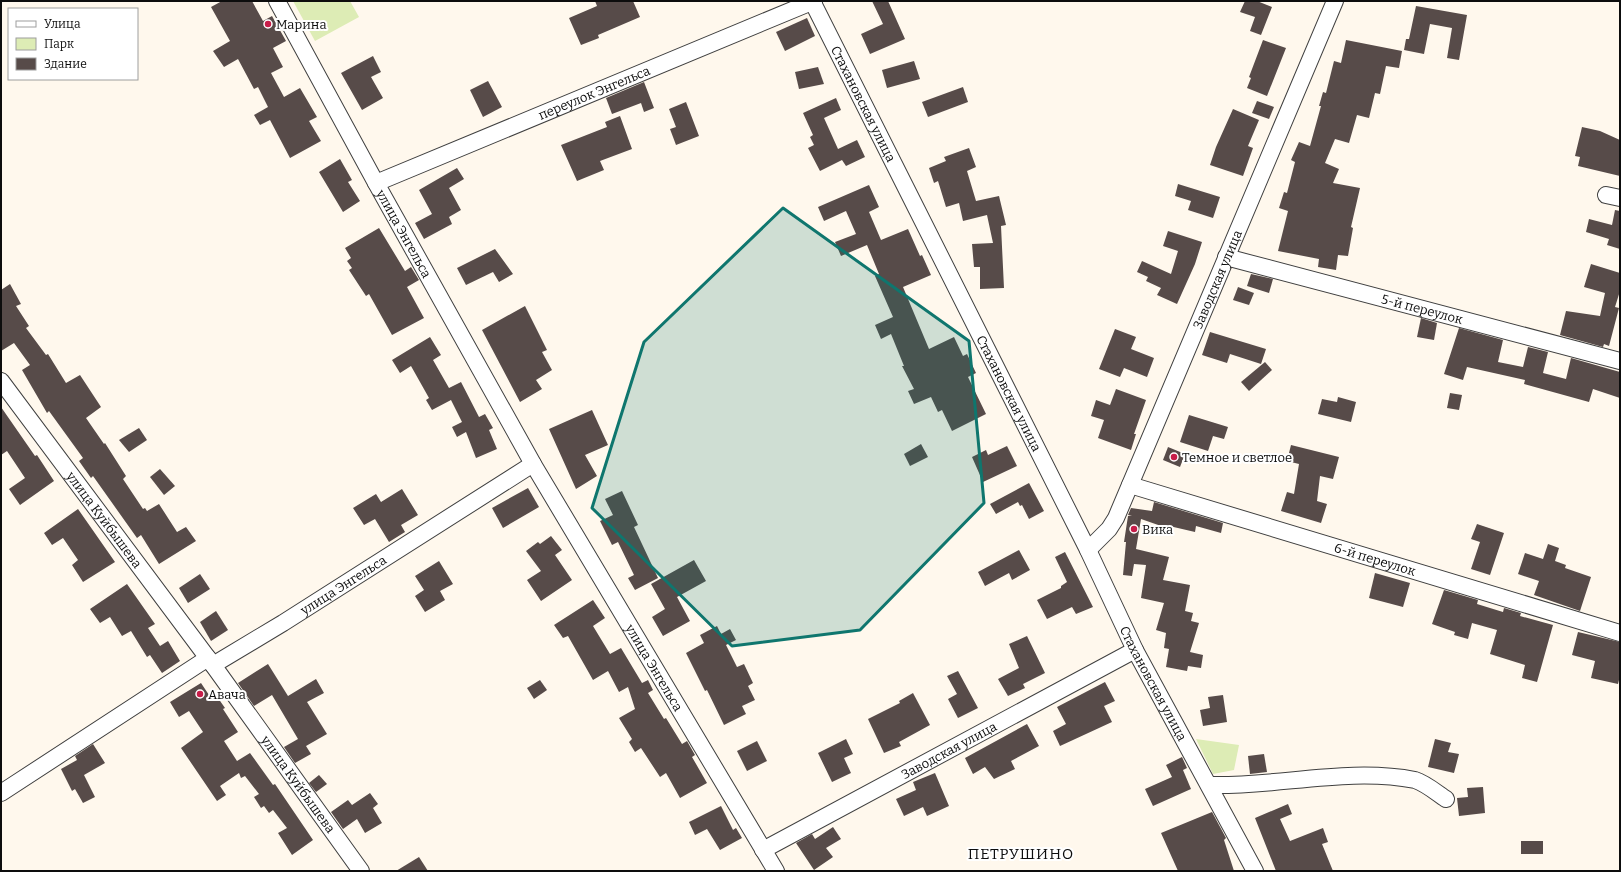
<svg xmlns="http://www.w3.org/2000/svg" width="1621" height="872" font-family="Bitter,serif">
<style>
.green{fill:#ddecb5}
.building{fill:#574b49}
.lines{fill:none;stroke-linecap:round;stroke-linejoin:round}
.minor-casing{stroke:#404040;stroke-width:18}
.minor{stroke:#fff;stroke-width:16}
.marked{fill:#0f766e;fill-opacity:0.2;stroke:#0f766e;stroke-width:3;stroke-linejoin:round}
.poi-dot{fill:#c61d49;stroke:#fff;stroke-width:1.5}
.labels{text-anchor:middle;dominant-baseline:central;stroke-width:4;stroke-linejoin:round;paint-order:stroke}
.poi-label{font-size:13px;fill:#0d0d0d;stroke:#fff;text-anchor:start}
.street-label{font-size:13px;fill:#0d0d0d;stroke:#fff}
.quarter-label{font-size:15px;letter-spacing:1px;fill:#0d0d0d;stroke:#fff}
</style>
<rect width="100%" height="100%" fill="#fff8ed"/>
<g class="green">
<polygon points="293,1 350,1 359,17 315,41"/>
<polygon points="1196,739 1239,745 1234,770 1213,774"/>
</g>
<g class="building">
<polygon points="222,1 252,1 263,21 272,16 286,41 273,48 283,67 271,73 284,97 300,88 317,117 309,121 321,141 290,158 270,120 260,125 254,115 268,107 258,87 254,89 238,59 224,67 213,51 230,41 211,7"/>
<polygon points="595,1 633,1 640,17 598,35 599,38 581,45 569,18 597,6"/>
<polygon points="872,1 888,1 905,39 870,54 861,34 883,24"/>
<polygon points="1245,1 1257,1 1272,7 1261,35 1250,31 1255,17 1240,12"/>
<polygon points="1416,6 1467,15 1459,60 1447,58 1452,28 1430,24 1424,54 1404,50 1406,39 1409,39"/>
<polygon points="807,18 815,36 785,51 776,32"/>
<polygon points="1263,40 1286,48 1267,96 1247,88 1251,78 1249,77"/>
<polygon points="1346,40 1402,51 1399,68 1386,66 1380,94 1375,93 1369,118 1357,115 1349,143 1335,139 1325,163 1339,169 1333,183 1360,188 1351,227 1353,228 1348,256 1338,255 1336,270 1318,267 1319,259 1278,251 1288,211 1279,208 1284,192 1287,193 1295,162 1291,160 1299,142 1310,146 1321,106 1319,106 1323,92 1326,93 1334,61 1341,63"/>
<polygon points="373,56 381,72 371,77 383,98 362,110 341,73"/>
<polygon points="914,61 920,79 887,88 882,70"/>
<polygon points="818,67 824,84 799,89 795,72"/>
<polygon points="488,81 502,107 483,117 470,90"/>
<polygon points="644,82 654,108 644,112 641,103 612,114 606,98"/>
<polygon points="963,87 968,102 928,117 922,102"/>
<polygon points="836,98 841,110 824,118 838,149 857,140 865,157 846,166 842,160 820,171 808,148 814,145 810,137 813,135 803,113"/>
<polygon points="1257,101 1274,107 1269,119 1252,113"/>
<polygon points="686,102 699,136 676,145 670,129 676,127 669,109"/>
<polygon points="1233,109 1259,120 1248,146 1253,148 1243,176 1210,165 1216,147"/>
<polygon points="620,116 632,149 600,161 604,170 577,181 561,145 607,127 605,122"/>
<polygon points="1582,127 1600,131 1620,140 1620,176 1578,166 1580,157 1575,156"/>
<polygon points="969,148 976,167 967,171 976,201 999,196 1006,225 1001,226 1004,288 980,289 980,267 974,267 972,244 993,243 987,215 963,221 959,203 946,207 938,181 934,183 929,168 946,161 944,157"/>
<polygon points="340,159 352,180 348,182 360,201 343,212 319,172"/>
<polygon points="457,168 464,179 449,188 461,210 449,217 452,224 424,239 415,223 432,214 419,190"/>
<polygon points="1178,184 1220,197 1213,218 1188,210 1191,201 1175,196"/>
<polygon points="869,185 879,207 869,212 881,240 908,229 920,256 922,255 931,275 903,287 929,349 954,337 963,356 967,354 976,373 968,377 986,414 952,431 942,410 938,412 931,397 914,404 908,391 914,389 902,366 904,366 891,334 881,339 875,325 893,317 875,276 879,274 867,245 841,256 835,242 856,234 846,211 824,221 818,207"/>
<polygon points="1615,210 1620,211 1620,249 1607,245 1609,239 1586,232 1589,219 1612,225"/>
<polygon points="379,228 405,271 411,267 419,280 407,287 424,318 392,335 369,294 366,296 349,270 352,268 347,261 351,258 345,248"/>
<polygon points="1168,231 1202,242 1195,264 1177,304 1157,295 1161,288 1146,281 1148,277 1137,272 1142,261 1171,274 1178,251 1163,246"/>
<polygon points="495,249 513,274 499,282 493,272 466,285 457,268"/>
<polygon points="1591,264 1620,273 1620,291 1615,307 1619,308 1609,346 1604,344 1603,347 1560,335 1566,311 1600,316 1605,293 1584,287"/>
<polygon points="1251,274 1273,279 1269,293 1247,286"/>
<polygon points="10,284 21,304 16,306 29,326 26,328 46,355 48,354 66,383 80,375 101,407 86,418 104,444 105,443 126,476 123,479 143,509 145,508 147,511 159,504 177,532 186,527 196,541 159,564 141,535 137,538 93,476 91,478 79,461 83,458 49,411 47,413 22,370 30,365 14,343 1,351 1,290"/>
<polygon points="1238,287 1254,293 1249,305 1233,300"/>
<polygon points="525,306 547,350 542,352 552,370 536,380 542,389 520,402 482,330"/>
<polygon points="1421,318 1437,323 1434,340 1417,337"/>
<polygon points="1459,328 1503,340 1498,362 1523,367 1528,347 1548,352 1543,373 1566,379 1571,358 1620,372 1620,398 1593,389 1589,402 1524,384 1525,380 1467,367 1463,380 1444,374"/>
<polygon points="1115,329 1136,337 1131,349 1154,358 1147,377 1124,368 1120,377 1099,369"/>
<polygon points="1210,332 1266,349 1261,364 1230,354 1227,363 1202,355"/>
<polygon points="430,337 441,355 433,360 449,388 461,382 479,417 485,414 493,428 489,430 497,449 476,458 466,432 457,437 452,427 462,422 451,400 432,410 426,400 429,398 411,366 400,373 392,360"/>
<polygon points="1265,362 1272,370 1249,391 1241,382"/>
<polygon points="1116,389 1146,400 1134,434 1136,434 1131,450 1098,438 1104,420 1091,416 1096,400 1110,405"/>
<polygon points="1450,393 1462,395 1459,410 1447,408"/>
<polygon points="1338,397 1356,402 1351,422 1318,414 1322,399 1337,402"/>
<polygon points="1,407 35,456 37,455 54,481 20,505 9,489 25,478 7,451 1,455"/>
<polygon points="592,410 608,445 585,455 597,476 576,489 549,429"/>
<polygon points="1189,415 1228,427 1224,439 1213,436 1208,451 1180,442"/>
<polygon points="139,428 147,440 129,452 119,440"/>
<polygon points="921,444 928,457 910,466 904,454"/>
<polygon points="1291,445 1339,457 1333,479 1320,476 1317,501 1327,504 1321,523 1281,511 1287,492 1294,494 1299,464 1287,461"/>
<polygon points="1007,446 1017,466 983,482 972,457 986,450 988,455"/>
<polygon points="1168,447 1185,454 1180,467 1163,460"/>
<polygon points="160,469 175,486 164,495 150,477"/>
<polygon points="1029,483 1044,511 1029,519 1022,505 1020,506 1018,502 996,514 990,504"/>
<polygon points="528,488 539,507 503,528 492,508"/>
<polygon points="402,489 418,515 401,525 405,532 389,542 375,519 364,525 353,508 376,494 381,502"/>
<polygon points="622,491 638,525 634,527 658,578 635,590 628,578 634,575 618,542 612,545 600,521 613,515 605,499"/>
<polygon points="1154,502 1223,523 1221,533 1196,526 1195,532 1165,525 1164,527 1141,519 1136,549 1169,557 1163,580 1190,585 1185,611 1193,613 1191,621 1199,623 1190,652 1203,655 1201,668 1188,666 1187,671 1166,667 1169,649 1164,648 1166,633 1156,630 1164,603 1141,598 1146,565 1134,564 1132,576 1123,575 1126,542 1124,542 1128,516 1132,516 1128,515 1131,508 1152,511"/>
<polygon points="78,509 115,562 83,582 72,565 78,560 63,538 52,545 44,533"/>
<polygon points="1477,524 1504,533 1490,575 1471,569 1480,542 1471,539"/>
<polygon points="551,536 562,550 555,555 572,580 541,601 527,580 541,571 526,551 538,542 540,544"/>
<polygon points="1548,544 1559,548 1555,561 1566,565 1565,568 1591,577 1580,611 1534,595 1539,581 1518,574 1525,553 1543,559"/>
<polygon points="1019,550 1030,570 1012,580 1009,573 985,586 978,572"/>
<polygon points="1065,552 1093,607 1076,614 1072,607 1047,619 1037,600 1061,588 1061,586 1067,582 1055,557"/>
<polygon points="694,560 706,581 677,597 690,621 663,636 652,617 665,609 651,584"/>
<polygon points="439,561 453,584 440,591 445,600 425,612 415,596 424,590 415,576"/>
<polygon points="1375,573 1410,583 1403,607 1369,598"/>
<polygon points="200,574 210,589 188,603 179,588"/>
<polygon points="127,584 155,624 148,628 160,646 168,641 180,661 162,673 150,655 147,657 131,631 122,636 110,617 100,623 90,609"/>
<polygon points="1444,590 1478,600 1477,604 1503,612 1504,608 1521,613 1520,616 1553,625 1537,682 1522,678 1525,665 1490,654 1497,630 1472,623 1468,639 1454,635 1455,632 1432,624"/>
<polygon points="593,600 605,618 593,626 610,654 621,648 642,683 648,680 653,690 648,693 664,719 666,718 682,744 687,741 695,755 692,757 707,783 680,798 666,773 660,777 641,748 635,752 629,742 632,739 619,718 635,709 628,687 619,692 608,671 593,680 568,636 563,638 554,625"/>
<polygon points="216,611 228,630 211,641 200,622"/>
<polygon points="717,626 721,634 730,629 736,640 726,645 737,667 744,664 753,683 748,686 755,700 742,706 746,714 724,725 707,690 705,691 686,653 704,643 700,635"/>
<polygon points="1578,632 1620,642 1620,676 1618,684 1591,678 1595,661 1572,655"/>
<polygon points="1027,636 1045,673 1023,684 1025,688 1008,696 998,679 1019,668 1009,644"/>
<polygon points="268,664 288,696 316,679 324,693 307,702 327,734 306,746 311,754 295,763 284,747 298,739 272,695 254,706 238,683"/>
<polygon points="958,671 978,708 958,718 948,699 957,694 947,676"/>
<polygon points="540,680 547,690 534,699 527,688"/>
<polygon points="1105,682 1115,701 1104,706 1112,722 1060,746 1053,731 1066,724 1057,707"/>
<polygon points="201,683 213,701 218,698 225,708 223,709 238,732 224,741 237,761 250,753 273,785 275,784 313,840 292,855 278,833 287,828 273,810 269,813 264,806 261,808 254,797 259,794 245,776 241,778 239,773 220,786 226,795 217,801 181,748 203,732 189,711 179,717 170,702"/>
<polygon points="913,693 930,725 899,742 901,746 884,753 868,719 900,703 899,701"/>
<polygon points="1223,695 1227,722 1203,726 1200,710 1210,708 1208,697"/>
<polygon points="1027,724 1039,746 1011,761 1015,769 994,779 985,767 973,774 965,758"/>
<polygon points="846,739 853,754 844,758 851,773 832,782 818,753"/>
<polygon points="1435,739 1451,743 1448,752 1459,754 1454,773 1428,767"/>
<polygon points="757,741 767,761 747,771 737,751"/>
<polygon points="93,744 105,763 84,775 95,797 83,803 75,789 72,791 61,769 77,760 75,756"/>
<polygon points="1264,754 1267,772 1250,774 1248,756"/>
<polygon points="1182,757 1187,768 1183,770 1191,789 1153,806 1145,789 1172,777 1166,765"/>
<polygon points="935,773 949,806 927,816 923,807 904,816 896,799 916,790 913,782"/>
<polygon points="319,775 327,784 316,792 309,783"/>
<polygon points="1483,787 1485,813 1459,816 1457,798 1468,797 1467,788"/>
<polygon points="370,793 378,804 373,808 382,823 365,833 357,819 343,829 331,812 348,800 352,805"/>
<polygon points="1288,804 1292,814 1280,819 1290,841 1323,828 1328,842 1322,844 1333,871 1276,871 1255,818"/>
<polygon points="721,806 733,830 736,828 742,838 720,850 707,829 695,835 689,822"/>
<polygon points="1212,812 1226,838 1224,840 1234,871 1178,871 1161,833"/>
<polygon points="833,827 841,839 826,848 833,857 814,870 796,843 812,834 815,839"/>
<rect x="1521" y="841" width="22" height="13"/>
<polygon points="419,857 428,871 396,871"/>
</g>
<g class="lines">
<defs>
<g id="minor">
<path id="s1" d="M277,1l99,182 157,281 243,407"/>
<path id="s2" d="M812,1l276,549 47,100 120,221"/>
<path id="s3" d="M376,183l438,-182"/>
<polyline points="1606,195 1620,198"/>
<path id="s4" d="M1226,257l394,104"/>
<path id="s5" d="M1,381l212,284 148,206"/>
<path id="s6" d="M1130,485l490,148"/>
<path id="s7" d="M1088,550l21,-21 7,-11 219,-517"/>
<path id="s8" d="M213,665l70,-42 250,-159"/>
<path d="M1210,785c67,2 138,-18 205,-5 10,3 22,13 31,19"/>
<polyline points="1,793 208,658"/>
<path id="s9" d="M763,850l372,-200"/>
</g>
</defs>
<use href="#minor" class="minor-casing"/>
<use href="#minor" class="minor"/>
</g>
<path class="marked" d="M783,208l186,133 15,162 -124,127 -128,16 -140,-138 52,-166z"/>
<g class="poi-dot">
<circle cx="268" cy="24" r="4"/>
<circle cx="1174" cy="457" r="4"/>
<circle cx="1134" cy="529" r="4"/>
<circle cx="200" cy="694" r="4"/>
</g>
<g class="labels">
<g class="poi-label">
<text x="276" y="24">Марина</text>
<text x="1182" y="457">Темное и светлое</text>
<text x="1142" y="529">Вика</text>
<text x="208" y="694">Авача</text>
</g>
<g class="street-label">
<text stroke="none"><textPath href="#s3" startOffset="236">переулок Энгельса</textPath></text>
<text stroke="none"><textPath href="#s2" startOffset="115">Стахановская улица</textPath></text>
<text stroke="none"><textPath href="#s1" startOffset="265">улица Энгельса</textPath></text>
<text stroke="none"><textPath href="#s7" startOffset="302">Заводская улица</textPath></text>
<text stroke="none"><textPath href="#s4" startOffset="203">5-й переулок</textPath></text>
<text stroke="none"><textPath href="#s2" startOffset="439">Стахановская улица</textPath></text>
<text stroke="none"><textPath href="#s5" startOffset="173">улица Куйбышева</textPath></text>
<text stroke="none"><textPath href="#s6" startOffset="256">6-й переулок</textPath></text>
<text stroke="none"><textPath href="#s8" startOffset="153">улица Энгельса</textPath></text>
<text stroke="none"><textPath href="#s1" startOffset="766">улица Энгельса</textPath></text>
<text stroke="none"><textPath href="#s2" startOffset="763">Стахановская улица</textPath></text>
<text stroke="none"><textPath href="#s9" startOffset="211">Заводская улица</textPath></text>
<text stroke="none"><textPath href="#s5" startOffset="501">улица Куйбышева</textPath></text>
</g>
<g class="quarter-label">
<text x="1021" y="854">ПЕТРУШИНО</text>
</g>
</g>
<rect width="1621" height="872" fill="none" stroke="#0d0d0d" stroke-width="4"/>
<rect x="8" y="8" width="130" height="72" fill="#ffffff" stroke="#9e9e9e"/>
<rect x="16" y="21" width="20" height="6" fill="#ffffff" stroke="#9e9e9e"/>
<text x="44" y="28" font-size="12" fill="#0d0d0d">Улица</text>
<rect x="16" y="38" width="20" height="12" fill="#ddecb5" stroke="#9e9e9e"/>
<text x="44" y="48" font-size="12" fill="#0d0d0d">Парк</text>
<rect x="16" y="58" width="20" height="12" fill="#574b49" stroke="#9e9e9e"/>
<text x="44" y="68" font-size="12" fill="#0d0d0d">Здание</text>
</svg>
